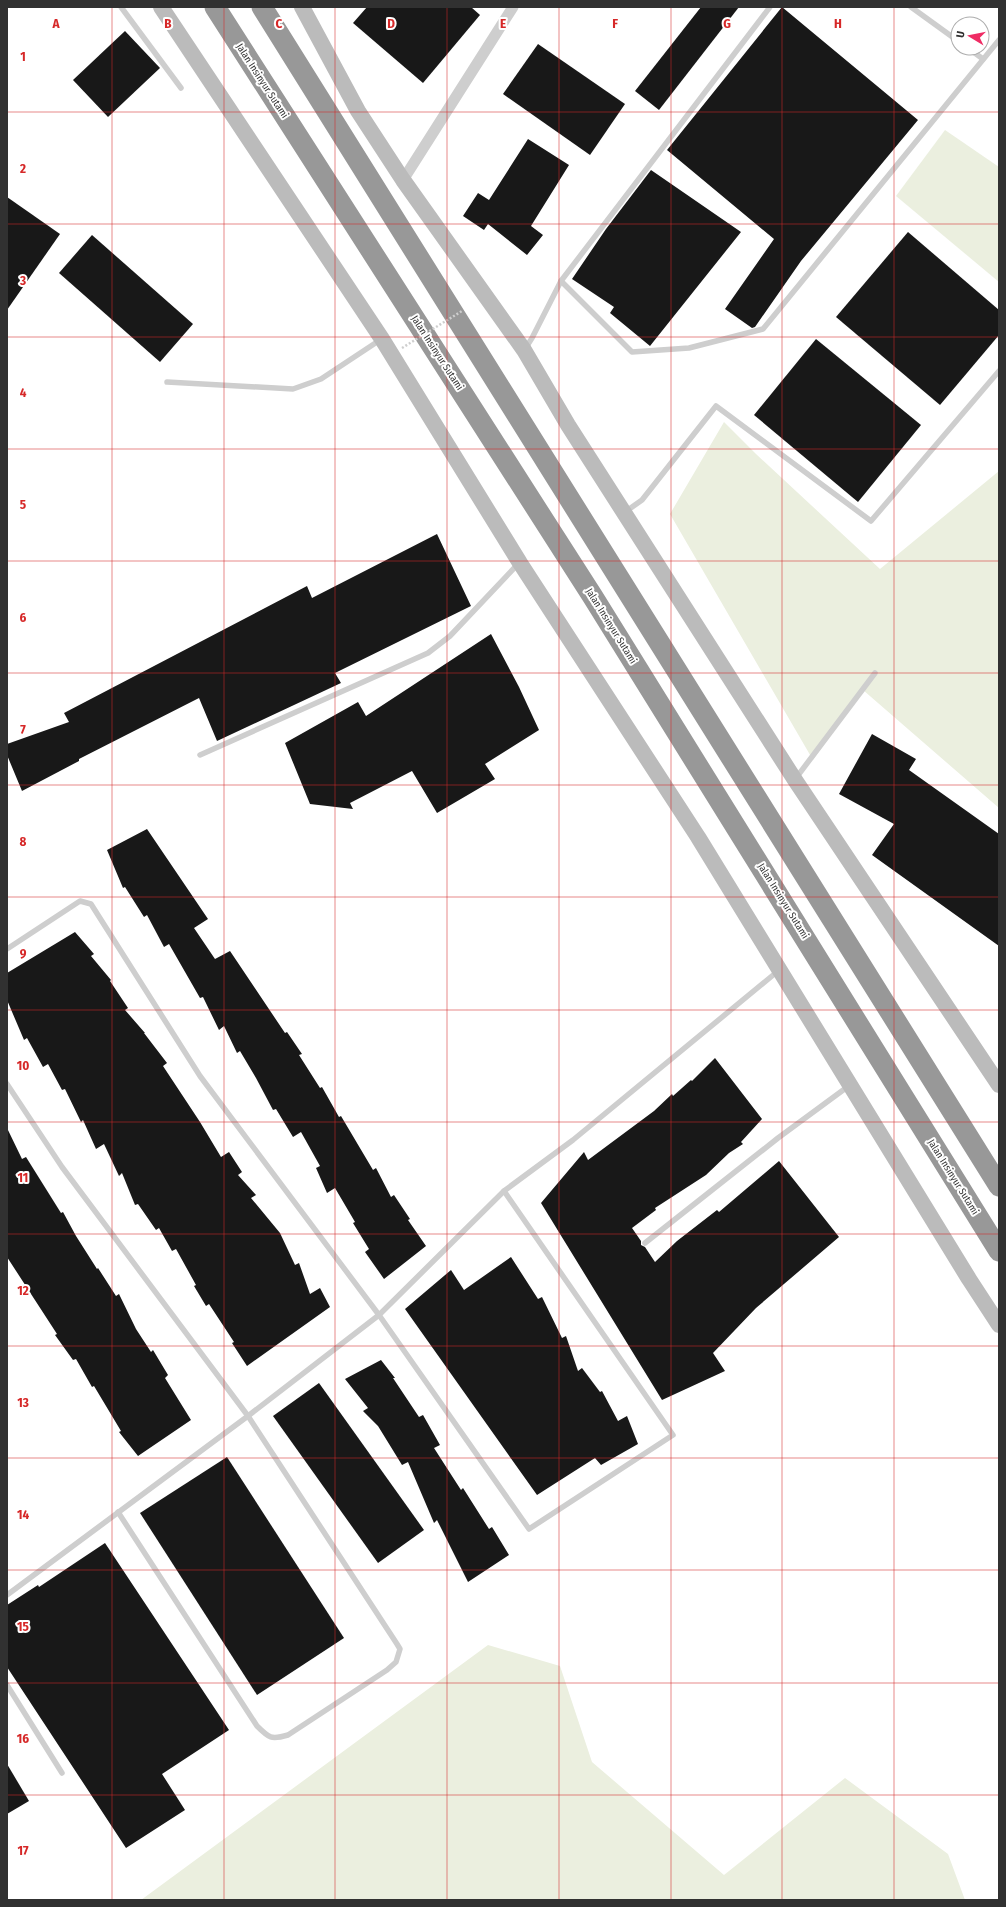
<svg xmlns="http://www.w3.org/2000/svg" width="1006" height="1907" font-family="'Fira Sans Condensed',sans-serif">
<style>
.green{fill:#ebefdf}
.building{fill:#181818}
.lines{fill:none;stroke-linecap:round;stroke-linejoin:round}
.lane{stroke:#cecece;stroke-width:5.5}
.street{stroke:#cecece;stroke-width:11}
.secondary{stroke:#bbb;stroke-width:16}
.highway{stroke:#989898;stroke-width:21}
.path-bridge{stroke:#cecece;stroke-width:2.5;stroke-dasharray:2 2;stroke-linecap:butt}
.grid{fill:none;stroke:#d62828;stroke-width:1;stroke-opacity:0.55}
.labels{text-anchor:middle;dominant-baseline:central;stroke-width:4;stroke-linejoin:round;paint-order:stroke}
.street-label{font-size:10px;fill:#313131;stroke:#fff}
.grid-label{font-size:13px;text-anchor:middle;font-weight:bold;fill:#d62828;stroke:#fff;stroke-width:4;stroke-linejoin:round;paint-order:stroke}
</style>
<rect width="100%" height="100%" fill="#fff"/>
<g class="green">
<polygon points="945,130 999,167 999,282 896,196"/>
<polygon points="724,422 756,454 880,569 999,471 999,808 863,690 813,760 670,514"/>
<polygon points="488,1645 560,1666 592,1762 724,1875 845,1778 948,1854 965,1900 141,1900"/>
</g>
<g class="building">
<polygon points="367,7 471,7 480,15 423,83 353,23"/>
<polygon points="701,7 739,7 659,110 635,91"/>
<polygon points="782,7 918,120 801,261 755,327 752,328 725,309 774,239 667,150"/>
<polygon points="125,31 160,68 108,117 73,80"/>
<polygon points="538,44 625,104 590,155 503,94"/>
<polygon points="528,139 569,165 531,226 543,235 527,255 488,224 484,230 463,216 478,193 489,200"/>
<polygon points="651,170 741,232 650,346 610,313 614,307 572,279 606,229"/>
<polygon points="7,197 60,234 7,310"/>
<polygon points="908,232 999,310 999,335 940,405 836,317"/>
<polygon points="92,235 193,324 160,362 59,273"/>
<polygon points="816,339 921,425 858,502 754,415"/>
<polygon points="437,534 471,606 335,673 341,683 217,741 199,698 79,759 79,761 22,791 7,755 7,744 69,722 64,713 307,586 312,598"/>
<polygon points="491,634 519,687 539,730 485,764 495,779 437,813 412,771 350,803 353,809 310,804 285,743 358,702 366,716"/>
<polygon points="872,734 916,759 909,770 999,834 999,946 872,855 894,824 839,794"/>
<polygon points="147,829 208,919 194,928 215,959 230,951 285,1033 287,1032 302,1054 299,1055 320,1088 322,1087 339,1117 341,1116 373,1170 376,1168 391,1197 394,1195 410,1219 408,1220 426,1246 384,1279 365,1252 369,1249 353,1223 355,1222 335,1188 327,1193 316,1168 320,1166 301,1132 293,1137 276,1109 273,1110 256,1078 240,1051 237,1053 224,1026 219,1030 203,997 200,998 169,944 164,947 147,915 144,917 125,887 123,888 107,850"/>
<polygon points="75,932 94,954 91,956 111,980 110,981 128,1008 125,1010 145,1033 144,1033 167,1063 163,1066 200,1122 221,1157 229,1152 242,1172 238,1175 256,1195 251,1198 280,1233 295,1265 299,1263 310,1294 320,1288 330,1307 247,1366 232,1343 234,1342 209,1304 206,1306 194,1286 196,1285 176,1249 172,1251 159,1228 156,1230 138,1204 135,1205 122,1173 119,1176 104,1144 96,1149 83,1120 81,1122 65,1089 62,1090 48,1064 43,1067 27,1038 24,1040 7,1000 7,973"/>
<polygon points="715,1058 762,1119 741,1142 743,1144 729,1153 706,1175 655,1208 656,1210 632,1228 641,1241 641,1245 645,1247 655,1262 677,1241 717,1210 719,1212 779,1161 839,1237 756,1308 713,1353 725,1371 662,1400 541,1203 584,1152 588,1160 654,1111 672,1094 673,1096 691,1080 692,1081"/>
<polygon points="7,1128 22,1159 26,1157 61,1213 63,1212 76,1236 97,1269 98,1268 116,1296 119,1294 136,1329 151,1352 153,1350 168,1375 165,1378 191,1420 138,1456 119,1432 121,1431 94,1386 92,1387 76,1359 73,1360 55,1335 57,1334 7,1257"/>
<polygon points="511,1257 538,1299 542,1297 562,1338 566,1336 578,1371 582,1368 600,1392 602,1391 618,1421 627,1416 638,1444 601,1465 595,1458 537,1495 405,1309 451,1270 464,1290"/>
<polygon points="381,1360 395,1378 393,1378 419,1417 423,1415 440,1445 434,1448 461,1490 463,1488 489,1529 492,1527 509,1555 468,1582 437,1520 434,1523 408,1462 402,1465 378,1426 363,1411 368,1408 345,1379"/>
<polygon points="319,1383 424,1530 378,1563 273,1416"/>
<polygon points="227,1457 344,1638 257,1695 140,1513"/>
<polygon points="105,1543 229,1730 162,1774 185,1810 126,1848 7,1667 7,1605 38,1585 39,1587"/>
<polygon points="7,1764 29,1801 7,1814"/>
</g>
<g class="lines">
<g class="lane">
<polyline points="121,7 181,88"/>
<polyline points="911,7 958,41"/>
<polyline points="968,48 983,59"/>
<polyline points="561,281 632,352 689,348 763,329 999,40"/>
<polyline points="525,349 532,338 561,281 770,7"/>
<polyline points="167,382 293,389 321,379 380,340"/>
<polyline points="625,512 642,500 716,406 871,521 999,371"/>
<polyline points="200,755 428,653 450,636 518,564"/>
<polyline points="796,778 875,673"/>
<polyline points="7,949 80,901 91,904 200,1076 379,1315 529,1529 673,1435 504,1191"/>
<path d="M7,1084l55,83 186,249 149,228 3,5 -4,13 -9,8 -99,65c-17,5 -19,3 -31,-9l-139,-214"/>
<polyline points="645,1243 778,1138 850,1085"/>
<polyline points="7,1595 248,1416 379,1315 504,1191 573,1140 778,971"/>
<polyline points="7,1685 62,1773"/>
</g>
<polyline class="street" points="403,180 513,7"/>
<g class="secondary">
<polyline points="161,7 382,339 520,563 698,837 969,1279 999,1325"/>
<polyline points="302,7 358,111 403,180 524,350 568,425 795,780 999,1085"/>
</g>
<g class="highway">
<polyline points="215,7 593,597 999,1251"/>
<polyline points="262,7 999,1186"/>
</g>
<polyline class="path-bridge" points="402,348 462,311"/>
</g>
<path class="grid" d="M112,7v1893M224,7v1893M335,7v1893M447,7v1893M559,7v1893M671,7v1893M782,7v1893M894,7v1893M7,112h992M7,224h992M7,337h992M7,449h992M7,561h992M7,673h992M7,785h992M7,897h992M7,1010h992M7,1122h992M7,1234h992M7,1346h992M7,1458h992M7,1570h992M7,1683h992M7,1795h992"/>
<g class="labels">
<g class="street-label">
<text transform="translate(262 81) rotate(57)">Jalan Insinyur Sutami</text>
<text transform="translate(437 353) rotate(57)">Jalan Insinyur Sutami</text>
<text transform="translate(611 626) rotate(58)">Jalan Insinyur Sutami</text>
<text transform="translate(783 901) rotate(58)">Jalan Insinyur Sutami</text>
<text transform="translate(953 1177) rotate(58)">Jalan Insinyur Sutami</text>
</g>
</g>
<g class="grid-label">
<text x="56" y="28">A</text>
<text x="168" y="28">B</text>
<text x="279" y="28">C</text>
<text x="391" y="28">D</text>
<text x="503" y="28">E</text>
<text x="615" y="28">F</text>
<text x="727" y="28">G</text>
<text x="838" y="28">H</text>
<text x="23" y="61">1</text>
<text x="23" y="173">2</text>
<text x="23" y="285">3</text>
<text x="23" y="397">4</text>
<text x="23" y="509">5</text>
<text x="23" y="622">6</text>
<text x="23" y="734">7</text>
<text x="23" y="846">8</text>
<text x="23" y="958">9</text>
<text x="23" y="1070">10</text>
<text x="23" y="1182">11</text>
<text x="23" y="1295">12</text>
<text x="23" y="1407">13</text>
<text x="23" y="1519">14</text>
<text x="23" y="1631">15</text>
<text x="23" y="1743">16</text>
<text x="23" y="1855">17</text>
</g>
<rect width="1006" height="1907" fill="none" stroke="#313131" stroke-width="16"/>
<g transform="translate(970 36) rotate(280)"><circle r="19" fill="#ffffff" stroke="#adadad"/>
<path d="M0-3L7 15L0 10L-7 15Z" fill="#ef2c64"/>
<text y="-6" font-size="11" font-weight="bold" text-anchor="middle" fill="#313131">U</text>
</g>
</svg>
